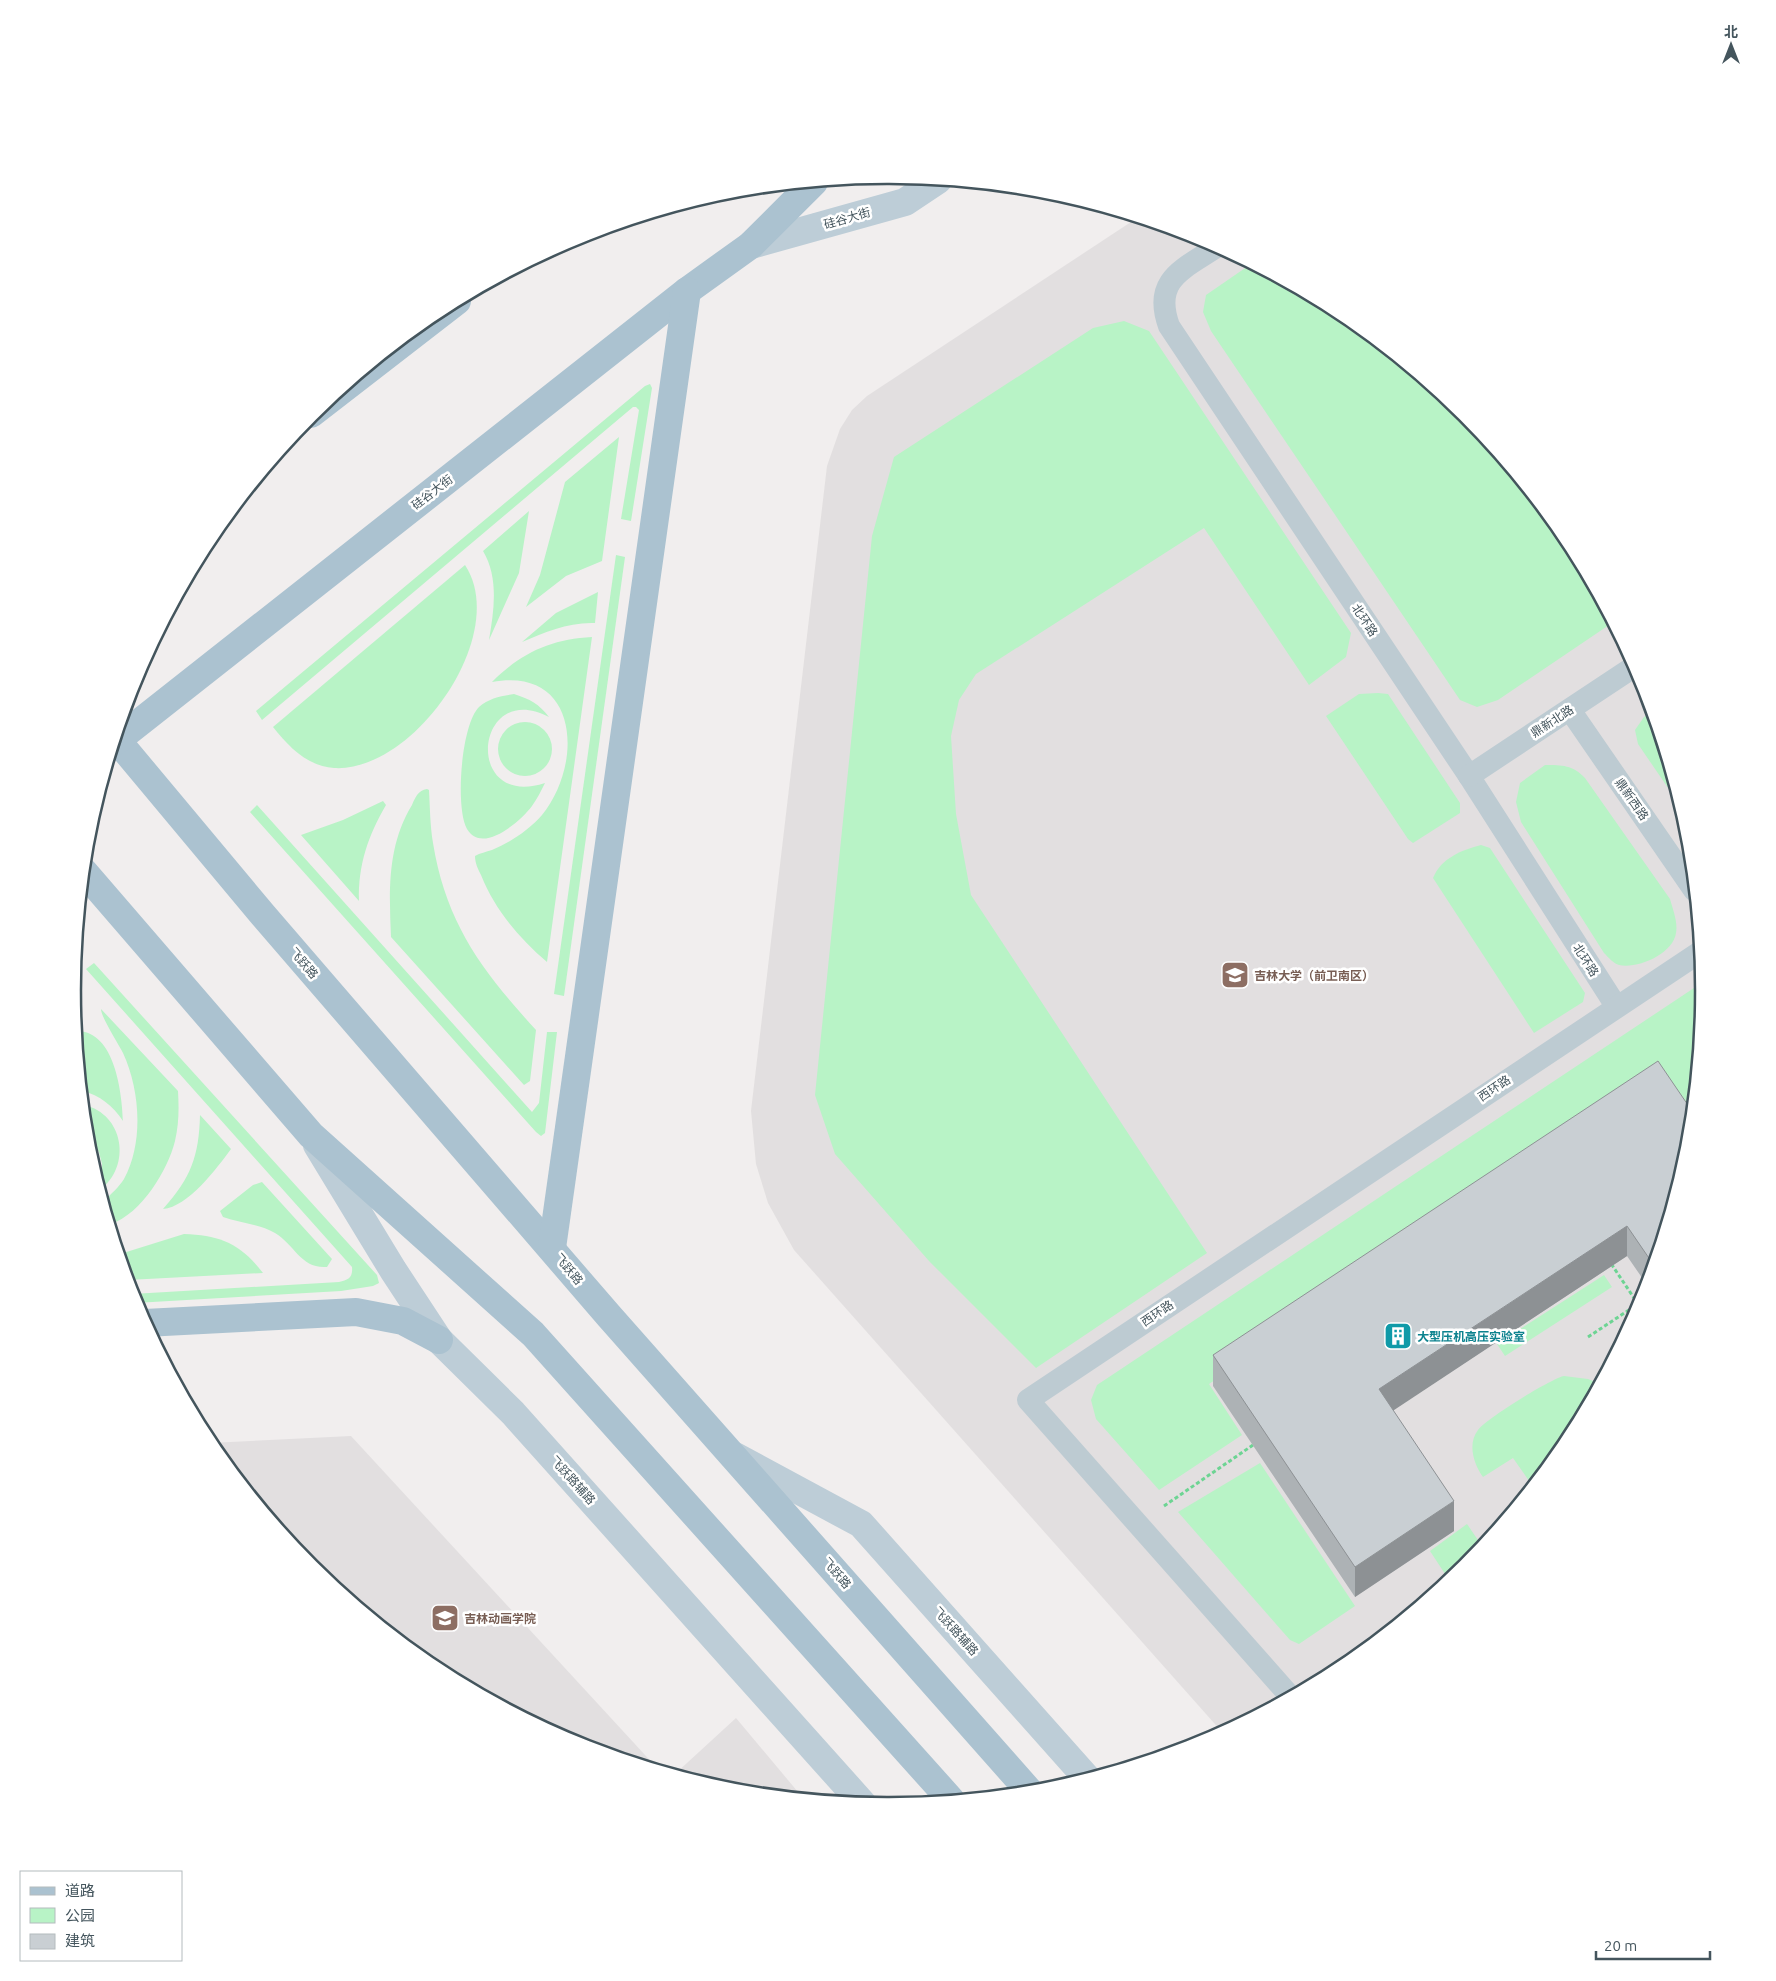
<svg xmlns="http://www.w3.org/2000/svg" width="1776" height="1981" font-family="Ubuntu,'Noto Sans SC',sans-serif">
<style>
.education{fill:#e2dfe0}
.green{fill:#b8f3c6}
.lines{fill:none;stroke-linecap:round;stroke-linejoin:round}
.path{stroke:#6dd493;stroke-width:3;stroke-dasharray:4 2.5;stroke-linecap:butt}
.lane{stroke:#bdcbd2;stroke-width:22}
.secondary{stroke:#bdcdd7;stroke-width:28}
.primary{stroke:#abc2d0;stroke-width:28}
.wall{fill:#adb2b5}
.shaded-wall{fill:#8d9194}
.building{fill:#c9cfd3;stroke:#8d9194}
.labels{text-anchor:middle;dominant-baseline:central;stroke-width:5;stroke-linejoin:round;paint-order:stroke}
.street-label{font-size:12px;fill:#44555d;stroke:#fff}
.education-label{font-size:12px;font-weight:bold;fill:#785e54;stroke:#fff;text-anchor:start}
.culture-label{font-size:12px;font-weight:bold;fill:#0d838f;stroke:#fff;text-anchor:start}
.rim{fill:none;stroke:#44555d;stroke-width:2.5}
</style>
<rect width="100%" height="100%" fill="#f1eeee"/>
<g class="education">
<polygon points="1137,218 1200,237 1341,313 1465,414 1566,538 1642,679 1688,832 1703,991 1688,1150 1641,1303 1566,1444 1464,1567 1341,1669 1222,1732 794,1250 768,1203 756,1164 751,1111 827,466 840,429 852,410 867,396"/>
<polygon points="351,1436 657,1768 576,1744 435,1668 311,1567 210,1443"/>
<polygon points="736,1718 803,1798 729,1790 675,1774"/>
</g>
<g class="green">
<polygon points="1251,264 1341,313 1465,414 1566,538 1612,623 1498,700 1477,707 1460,700 1211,331 1203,312 1206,295"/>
<polygon points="1124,321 1149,331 1351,633 1346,657 1309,685 1204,528 976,674 959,700 951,736 956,814 971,895 1207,1253 1036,1368 929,1261 835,1154 815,1095 872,536 894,457 1093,328"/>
<polygon points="650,384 652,388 631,521 621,519 639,410 636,407 633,407 262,720 256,711 645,386"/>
<polygon points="619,437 602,561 566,576 526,607 540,575 565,482"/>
<path d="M529,511l-10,62 -30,67c5,-30 10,-62 -6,-89z"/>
<polygon points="616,555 625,557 564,996 554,994"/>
<path d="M465,565c46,70 -52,208 -131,203 -27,-2 -45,-21 -61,-41z"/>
<path d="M598,592l-3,31c-27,-1 -49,9 -73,19l34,-29z"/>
<path d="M592,637l-45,325c-28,-24 -52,-52 -66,-87 -3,-6 -6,-12 -6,-19 5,-3 11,-4 17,-6 19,-8 37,-20 50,-35 42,-52 37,-149 -50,-133 29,-29 59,-43 100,-45z"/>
<polygon points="1378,693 1388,694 1460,803 1460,813 1413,843 1408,839 1326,716 1359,694"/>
<path d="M514,694c16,5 25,10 35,23 -74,-39 -87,93 -4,66 -4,8 -8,16 -13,23 -11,15 -50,49 -65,23 -12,-21 -6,-104 12,-122 10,-9 22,-11 35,-13z"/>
<polygon points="1652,712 1679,804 1638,744 1635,730 1644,717"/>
<circle cx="525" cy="749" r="27"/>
<path d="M1545,765c17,0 28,0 40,13l85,121c3,11 8,23 6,34 -3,21 -38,36 -57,32 -5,-1 -11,-8 -15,-12l-83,-131 -5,-20 4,-19z"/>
<path d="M427,789l2,1c1,17 1,35 4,53 13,80 49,128 103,187l-6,51 -6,4 -133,-148c-2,-46 -4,-91 21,-132 3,-7 6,-15 15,-16z"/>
<path d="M383,801l3,4c-18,31 -28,60 -27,96l-58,-66 42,-15z"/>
<polygon points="257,805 532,1112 539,1103 547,1032 557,1032 545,1133 541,1136 536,1132 250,812"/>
<path d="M1481,845l9,3 95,145 -2,9 -49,31 -101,-155c8,-20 29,-28 48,-33z"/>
<path d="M94,963l283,312 2,8 -6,3 -32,5 -206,12 -3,-9 207,-12c9,-2 14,-4 13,-15l-266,-298z"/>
<polygon points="1703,982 1692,1110 1682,1116 1660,1085 1209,1384 1242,1435 1159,1490 1096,1419 1091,1400 1097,1385"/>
<path d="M101,1009l77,82c1,17 1,33 -3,50 -7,29 -34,73 -64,83l-7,-23c7,-7 15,-14 20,-22 20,-37 16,-89 -1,-126 -5,-10 -22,-36 -22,-44z"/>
<path d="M77,1031c38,0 45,62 46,90 -10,-15 -23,-26 -41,-30z"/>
<path d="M84,1105c40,9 48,61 16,85l-1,-6 3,-7v-13l-3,-12 -12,-14z"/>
<path d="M200,1115l31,34c-14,19 -43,58 -68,60 28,-31 36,-53 37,-94z"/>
<path d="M262,1182l70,77 -5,8c-26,2 -32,-22 -52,-34 -15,-9 -35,-10 -52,-16l-3,-6 33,-26z"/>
<path d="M184,1234c36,1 57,10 79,39l-135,7 -8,-26z"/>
<polygon points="1604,1275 1612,1287 1505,1356 1497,1344"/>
<path d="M1564,1376l24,3 10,4 -32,61 -34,41 -19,-27 -30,19c-9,-12 -16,-33 -5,-47 8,-11 72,-51 86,-54z"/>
<polygon points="1260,1463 1355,1606 1299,1644 1290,1640 1178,1512"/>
<polygon points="1467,1524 1482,1546 1464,1567 1449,1580 1430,1551"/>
</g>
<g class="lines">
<g class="path">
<polyline points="1588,1337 1638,1304 1612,1265"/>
<polyline points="1164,1506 1253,1445"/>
</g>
<g class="lane">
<path d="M1218,246c-34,23 -66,33 -49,80l300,450 147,230"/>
<polyline points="1570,710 1694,890"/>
<polyline points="1469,776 1635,666"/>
<polyline points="1290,1696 1028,1400 1700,952"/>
</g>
<g class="secondary">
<polyline points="751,245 905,202 938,180"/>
<polyline points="317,1145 393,1270 439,1340 513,1413 863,1804"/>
<polyline points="735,1456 861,1524 1087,1778"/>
</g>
<g class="primary">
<polyline points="311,414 457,301"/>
<polyline points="116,739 263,915 609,1316 1030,1792"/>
<polyline points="116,741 687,291 751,245 814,182"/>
<polyline points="84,872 311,1135 533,1334 951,1800"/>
<polyline points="552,1248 687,291"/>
<polyline points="145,1323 356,1312 403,1321 439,1340"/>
</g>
</g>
<polygon class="wall" points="1688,1150 1647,1285 1627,1256 1393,1410 1454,1531 1355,1597 1213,1386 1213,1355"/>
<g class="shaded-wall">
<polygon points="1627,1226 1627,1256 1379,1420 1379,1389"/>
<polygon points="1454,1501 1454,1531 1355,1597 1355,1567"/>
</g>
<g class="building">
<polygon points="1658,1061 1692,1111 1688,1150 1653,1264 1627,1226 1379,1389 1454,1501 1355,1567 1213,1355"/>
<polygon points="388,1630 395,1630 414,1652"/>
</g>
<defs>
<symbol id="university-square" viewBox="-11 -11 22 22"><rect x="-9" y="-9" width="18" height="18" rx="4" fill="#8d6e63" stroke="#fff"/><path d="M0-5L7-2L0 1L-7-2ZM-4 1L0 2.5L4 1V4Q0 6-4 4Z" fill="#fff"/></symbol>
<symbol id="building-square" viewBox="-11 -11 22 22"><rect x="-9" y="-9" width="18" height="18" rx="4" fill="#0f9aa8" stroke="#fff"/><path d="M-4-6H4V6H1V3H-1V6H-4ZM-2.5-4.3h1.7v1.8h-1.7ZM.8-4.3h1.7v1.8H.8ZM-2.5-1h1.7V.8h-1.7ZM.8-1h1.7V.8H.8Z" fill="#fff"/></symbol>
</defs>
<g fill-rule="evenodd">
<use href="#university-square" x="1219" y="959" width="32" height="32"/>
<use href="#building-square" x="1382" y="1320" width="32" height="32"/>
<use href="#university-square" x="429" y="1602" width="32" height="32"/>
</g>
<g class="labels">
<g class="street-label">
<text transform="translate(847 218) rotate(-16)">硅谷大街</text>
<text transform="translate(432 492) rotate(-38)">硅谷大街</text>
<text transform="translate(1365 620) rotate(56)">北环路</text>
<text transform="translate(1552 721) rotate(-33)">鼎新北路</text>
<text transform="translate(1632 799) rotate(55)">鼎新西路</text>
<text transform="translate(1586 960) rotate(57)">北环路</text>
<text transform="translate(304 963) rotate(49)">飞跃路</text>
<text transform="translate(1494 1088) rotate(-34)">西环路</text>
<text transform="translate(569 1269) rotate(50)">飞跃路</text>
<text transform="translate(1157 1313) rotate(-34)">西环路</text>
<text transform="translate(573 1480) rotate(48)">飞跃路辅路</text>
<text transform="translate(837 1573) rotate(49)">飞跃路</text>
<text transform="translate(956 1631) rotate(48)">飞跃路辅路</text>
</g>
<g class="education-label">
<text x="1254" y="975">吉林大学（前卫南区）</text>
<text x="464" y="1618">吉林动画学院</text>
</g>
<g class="culture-label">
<text x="1417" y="1336">大型压机高压实验室</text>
</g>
</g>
<path d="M0 0H1776V1981H0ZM887 184H889A806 806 0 0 1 1695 990V991A806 806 0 0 1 889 1797H887A806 806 0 0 1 81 991V990A806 806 0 0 1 887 184Z" fill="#fff" fill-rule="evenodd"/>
<path class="rim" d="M887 184H889A806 806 0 0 1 1695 990V991A806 806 0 0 1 889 1797H887A806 806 0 0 1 81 991V990A806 806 0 0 1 887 184Z"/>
<rect x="20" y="1871" width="162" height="90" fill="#ffffff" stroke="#b4bbbe"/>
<rect x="30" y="1887" width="25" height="8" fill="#abc2d0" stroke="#b4bbbe"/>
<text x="65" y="1896" font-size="15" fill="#44555d">道路</text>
<rect x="30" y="1908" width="25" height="15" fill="#b8f3c6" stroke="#b4bbbe"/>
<text x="65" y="1921" font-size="15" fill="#44555d">公园</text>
<rect x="30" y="1934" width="25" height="15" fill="#c9cfd3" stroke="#b4bbbe"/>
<text x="65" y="1946" font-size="15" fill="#44555d">建筑</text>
<g transform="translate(1731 45)" stroke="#ffffff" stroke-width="4" paint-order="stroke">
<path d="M0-4L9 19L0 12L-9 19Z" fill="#44555d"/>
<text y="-8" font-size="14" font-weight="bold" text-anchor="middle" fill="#44555d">北</text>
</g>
<path d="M1596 1951v8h114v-8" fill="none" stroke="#44555d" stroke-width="2.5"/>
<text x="1604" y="1951" font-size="15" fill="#44555d" stroke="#ffffff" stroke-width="4" paint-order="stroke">20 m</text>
</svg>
